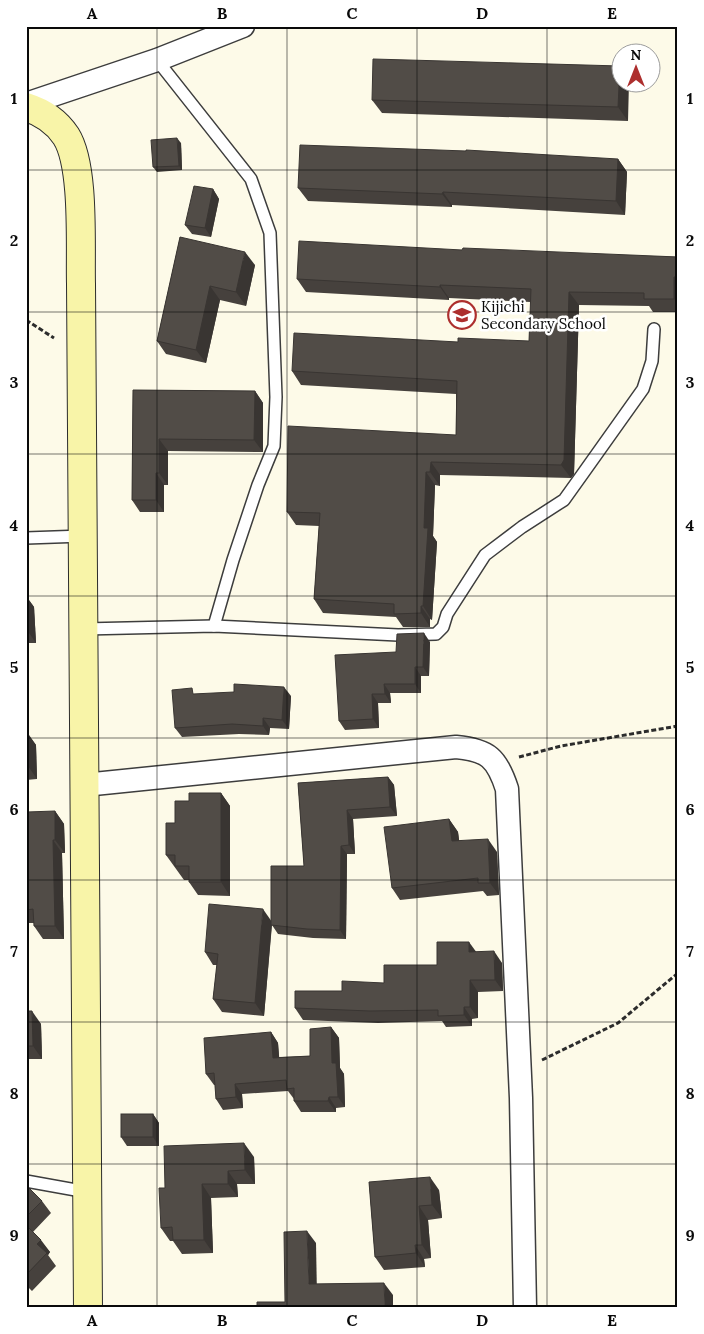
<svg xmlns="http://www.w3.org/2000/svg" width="704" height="1334" font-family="Lora,serif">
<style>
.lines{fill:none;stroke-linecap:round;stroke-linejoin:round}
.lane-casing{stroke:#3d3d3d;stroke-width:14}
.street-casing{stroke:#3d3d3d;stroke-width:25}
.secondary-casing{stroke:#2c2c2c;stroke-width:30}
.path{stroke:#2c2c2c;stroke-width:3;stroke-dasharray:5 2.5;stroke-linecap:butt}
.lane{stroke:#fff;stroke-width:11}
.street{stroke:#fff;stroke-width:22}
.secondary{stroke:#f8f4a8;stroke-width:28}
.wall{fill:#46413d}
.shaded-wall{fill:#393532}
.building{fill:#514c47;stroke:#393532}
.grid{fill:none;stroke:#0a0a0a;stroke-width:1;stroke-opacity:0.55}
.labels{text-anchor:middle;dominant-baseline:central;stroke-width:5;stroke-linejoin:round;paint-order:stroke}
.poi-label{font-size:15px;fill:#0a0a0a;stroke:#fff;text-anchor:start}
.neatline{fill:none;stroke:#0a0a0a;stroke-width:2}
.grid-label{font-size:16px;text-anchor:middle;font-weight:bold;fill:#0a0a0a}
</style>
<rect width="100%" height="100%" fill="#fdfae8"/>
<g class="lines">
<defs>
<g id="lane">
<polyline points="157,60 251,179 270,233 276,397 274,446 258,485 233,560 214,626"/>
<polyline points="26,538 83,536"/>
<polyline points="84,629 214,626 398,635 436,634 443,627 447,614 485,555 522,527 564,500 584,472 643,389 652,361 654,329"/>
<polyline points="26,1181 87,1192"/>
</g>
<g id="street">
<polyline points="26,104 157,60 243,26"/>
<path d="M84,785l372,-38c32,3 41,11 51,42l14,309 4,210"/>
</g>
<path id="secondary" d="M26,107c16,5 30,14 40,29 19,30 14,111 15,148l7,1024"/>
</defs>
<use href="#lane" class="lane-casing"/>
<use href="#street" class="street-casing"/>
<use href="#secondary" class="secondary-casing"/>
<g class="path">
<polyline points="26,320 54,338"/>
<polyline points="519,757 561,746 678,726"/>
<polyline points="542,1060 618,1023 678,973"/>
</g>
<use href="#lane" class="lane"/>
<use href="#street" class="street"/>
<use href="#secondary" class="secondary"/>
</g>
<g class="wall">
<polygon points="620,66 628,121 382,113 372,100"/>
<polygon points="181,143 182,170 157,172 153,167"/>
<polygon points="618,159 627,172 625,215 452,205 452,207 308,201 298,188"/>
<polygon points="213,189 219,199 211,237 192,234 185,225"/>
<polygon points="180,237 255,265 246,306 220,300 206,363 166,354 157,341"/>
<polygon points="462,250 678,257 678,312 653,312 649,306 579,305 574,474 571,478 440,475 440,486 435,485 433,536 437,542 432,620 430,619 430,627 403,627 396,617 323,613 314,599 319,526 296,525 287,512 456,435 456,394 301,385 292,371 458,342 529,341 531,302 449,298 449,300 306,292 297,279"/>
<polygon points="133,390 255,391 263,403 263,452 168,451 168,485 164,485 164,512 140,512 132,500"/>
<polygon points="26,596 34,607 36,643 26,643"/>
<polygon points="430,642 429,676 421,676 421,693 390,693 391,703 378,703 379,728 345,730 339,721 396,652"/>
<polygon points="196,694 291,696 289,729 270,728 269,735 239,734 182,737 175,728"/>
<polygon points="26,732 36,745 37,779 26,780"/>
<polygon points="388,777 394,785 397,816 353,819 355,854 347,854 346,939 313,938 278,934 272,925 264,1016 222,1012 213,999 217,965 213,965 205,952 271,921 304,866 298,783"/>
<polygon points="221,793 230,806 230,896 198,895 189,882 189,880 184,880 166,855 175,823 189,801"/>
<polygon points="55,811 64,824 65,853 62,853 64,939 43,939 34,926 34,923 26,923 26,867 28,867"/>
<polygon points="449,819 458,832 459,841 497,852 499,895 487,896 483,891 400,900 392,888"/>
<polygon points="476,952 502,963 503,991 478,992 478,1018 472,1019 472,1026 446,1027 442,1021 378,1023 303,1020 295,1008 342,991 384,983"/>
<polygon points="26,1011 41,1024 42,1059 26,1059"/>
<polygon points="331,1027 339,1038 340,1068 344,1074 345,1107 336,1108 336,1112 301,1112 294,1101 294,1099 288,1091 242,1094 243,1108 223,1110 216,1099 215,1085 214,1085 206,1074 271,1032 278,1043 279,1057 310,1056"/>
<polygon points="153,1114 159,1123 159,1146 127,1146 121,1137"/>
<polygon points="254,1157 255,1184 237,1184 238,1197 211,1198 213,1253 182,1254 173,1241 170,1241 161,1228 165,1188"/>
<polygon points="369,1182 439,1190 442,1218 428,1220 431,1258 424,1259 425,1267 384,1270 375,1257"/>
<polygon points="26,1185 42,1201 51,1213 33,1232 50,1252 48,1255 56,1266 32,1291 26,1285"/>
</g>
<g class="shaded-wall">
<polygon points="620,66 622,68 622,82 629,82 628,121 618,107"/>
<polygon points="177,138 181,143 182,170 179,166"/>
<polygon points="618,159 627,172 625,215 616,201"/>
<polygon points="213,189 219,199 211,237 205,228"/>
<polygon points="443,192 452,205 452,207 442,194"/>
<polygon points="245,252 255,265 246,306 236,292"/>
<polygon points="674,277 678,282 678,305 674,299"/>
<polygon points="440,285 449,298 449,300 440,287"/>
<polygon points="210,286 220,300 206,363 196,350"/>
<polygon points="569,292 579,305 574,474 571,478 561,465"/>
<polygon points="255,391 263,403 263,452 254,440"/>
<polygon points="159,439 168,451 168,485 159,473"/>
<polygon points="431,462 440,475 440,486 430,472"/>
<polygon points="426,472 435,485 433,536 437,542 432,620 423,606 424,528"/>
<polygon points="156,473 164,485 164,512 156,500"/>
<polygon points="26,596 34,607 36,643 27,630"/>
<polygon points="421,606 430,619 430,627 421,613"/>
<polygon points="424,633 430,642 429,676 423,667"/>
<polygon points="415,667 421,676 421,693 415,684"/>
<polygon points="384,684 390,693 391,703 385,694"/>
<polygon points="284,687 291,696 289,729 282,720"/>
<polygon points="372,694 378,703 379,728 373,719"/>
<polygon points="263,718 270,728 269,735 263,726"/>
<polygon points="27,732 36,745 37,779 28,766"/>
<polygon points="388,777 394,785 397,816 390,807"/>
<polygon points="221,793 230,806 230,896 221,882"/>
<polygon points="347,810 353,819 355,854 349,845"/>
<polygon points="55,811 64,824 65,853 55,840"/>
<polygon points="449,819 458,832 461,854 452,841"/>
<polygon points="488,839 497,852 499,895 490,883"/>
<polygon points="53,840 62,853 64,939 55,926"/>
<polygon points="341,846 347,854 346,939 340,930"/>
<polygon points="263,909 272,922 264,1016 255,1003"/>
<polygon points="469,942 477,953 469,952"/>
<polygon points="494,951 502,963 503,991 495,980"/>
<polygon points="470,980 478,992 478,1018 470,1007"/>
<polygon points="464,1007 472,1019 472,1026 464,1015"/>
<polygon points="32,1011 41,1024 42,1059 33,1046"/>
<polygon points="331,1027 339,1038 340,1068 344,1074 345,1107 338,1097 332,1063"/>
<polygon points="271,1032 278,1043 280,1068 273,1058"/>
<polygon points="235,1084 242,1094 243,1108 236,1097"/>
<polygon points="329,1097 336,1108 336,1112 328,1101"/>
<polygon points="153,1114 159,1123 159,1146 153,1137"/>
<polygon points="244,1143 254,1157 255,1184 245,1170"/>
<polygon points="228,1171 237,1184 238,1197 228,1184"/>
<polygon points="430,1177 439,1190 442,1218 432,1205"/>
<polygon points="202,1184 211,1198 213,1253 204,1240"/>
<polygon points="419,1206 428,1220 431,1258 422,1245"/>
<polygon points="307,1231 316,1243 317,1296 309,1284"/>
<polygon points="41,1240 50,1252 48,1255 37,1244"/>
<polygon points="415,1245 424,1259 425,1267 416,1253"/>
<polygon points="384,1283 393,1295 393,1308 385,1307"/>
</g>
<g class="building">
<polygon points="373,59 620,66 618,107 372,100"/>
<polygon points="177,138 179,166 153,167 151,140"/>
<polygon points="300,145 466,151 466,150 618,159 616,201 443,192 442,194 298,188"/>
<polygon points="194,186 213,189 205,228 185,225"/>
<polygon points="180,237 245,252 236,292 210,286 196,350 157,341"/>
<polygon points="299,241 462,250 463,248 678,257 678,277 674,277 674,299 644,299 644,293 569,292 564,460 561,465 431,462 430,472 426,472 424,528 428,528 423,606 421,606 421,613 394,614 394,604 314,599 320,513 287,512 288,426 456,435 457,381 292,371 294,333 458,342 458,338 529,341 531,289 440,285 440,287 297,279"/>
<polygon points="133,390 255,391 254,440 159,439 159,473 156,473 156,500 132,500"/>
<polygon points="424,633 423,667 415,667 415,684 384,684 385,694 372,694 373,719 339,721 335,655 396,652 397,634"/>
<polygon points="234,684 284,687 282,720 263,718 263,726 232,724 175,728 172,690 192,688 193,694 234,692"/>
<polygon points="26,732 27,732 28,766 26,766"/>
<polygon points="388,777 390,807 347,810 349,845 341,846 340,930 307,929 271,925 271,866 304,866 298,783"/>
<polygon points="189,793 221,793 221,882 189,882 189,866 175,866 175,855 166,855 166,823 175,823 175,801 189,801"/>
<polygon points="55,811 55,840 53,840 55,926 34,926 33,909 26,910 26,867 28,867 27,812"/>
<polygon points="449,819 452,841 488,839 490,883 478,883 478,878 392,888 384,827"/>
<polygon points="209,904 263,909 255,1003 213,999 218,954 205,952"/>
<polygon points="437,942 469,942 469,952 494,951 495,980 470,980 470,1007 464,1007 464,1015 438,1016 438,1010 370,1011 295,1008 295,991 342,991 342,981 384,983 384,965 437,965"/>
<polygon points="26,1011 32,1011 33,1046 26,1046"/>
<polygon points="331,1027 332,1063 336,1063 338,1097 329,1097 328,1101 294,1101 294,1088 287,1089 286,1080 235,1084 236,1097 216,1099 214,1073 206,1074 204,1038 271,1032 273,1058 310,1056 310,1029"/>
<rect x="121" y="1114" width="32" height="23"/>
<polygon points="244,1143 245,1170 228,1171 228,1184 202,1184 204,1240 173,1240 172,1227 161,1228 159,1188 165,1188 164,1146"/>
<polygon points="430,1177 432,1205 419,1206 422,1245 415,1245 416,1253 375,1257 369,1182"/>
<polygon points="26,1185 42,1201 26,1217"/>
<polygon points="26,1225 41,1240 37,1244 47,1253 26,1275"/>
<polygon points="307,1231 309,1284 384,1283 385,1307 452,1307 452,1308 257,1308 257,1302 285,1302 284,1232"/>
</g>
<path class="grid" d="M157,26v1282M287,26v1282M417,26v1282M547,26v1282M26,170h652M26,312h652M26,454h652M26,596h652M26,738h652M26,880h652M26,1022h652M26,1164h652"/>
<defs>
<symbol id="school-ring" viewBox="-11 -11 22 22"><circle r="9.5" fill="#fff" stroke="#ad2f2e" stroke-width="1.5"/><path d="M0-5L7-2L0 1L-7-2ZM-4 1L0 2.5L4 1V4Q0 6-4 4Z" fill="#ad2f2e"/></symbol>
</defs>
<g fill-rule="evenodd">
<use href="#school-ring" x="446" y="299" width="32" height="32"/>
</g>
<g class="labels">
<g class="poi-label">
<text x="481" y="306">Kijichi<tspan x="481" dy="17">Secondary School</tspan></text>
</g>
</g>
<rect width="704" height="1334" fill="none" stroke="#ffffff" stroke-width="55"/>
<g transform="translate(636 68)"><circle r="24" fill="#ffffff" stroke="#9d9d9d"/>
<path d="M0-4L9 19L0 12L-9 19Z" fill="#ad2f2e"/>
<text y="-8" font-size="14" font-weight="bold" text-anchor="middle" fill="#0a0a0a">N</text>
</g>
<rect x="28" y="28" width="648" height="1278" class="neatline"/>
<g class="grid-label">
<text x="92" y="19">A</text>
<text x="222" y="19">B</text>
<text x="352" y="19">C</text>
<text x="482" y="19">D</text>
<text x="612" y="19">E</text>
<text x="14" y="104">1</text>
<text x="690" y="104">1</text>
<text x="14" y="246">2</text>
<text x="690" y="246">2</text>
<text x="14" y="388">3</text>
<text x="690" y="388">3</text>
<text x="14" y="531">4</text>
<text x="690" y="531">4</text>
<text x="14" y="673">5</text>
<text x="690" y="673">5</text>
<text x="14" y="815">6</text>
<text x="690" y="815">6</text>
<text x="14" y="957">7</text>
<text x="690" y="957">7</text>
<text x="14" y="1099">8</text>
<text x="690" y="1099">8</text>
<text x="14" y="1241">9</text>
<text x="690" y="1241">9</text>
<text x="92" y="1326">A</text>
<text x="222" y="1326">B</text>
<text x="352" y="1326">C</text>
<text x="482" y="1326">D</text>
<text x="612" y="1326">E</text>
</g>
</svg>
